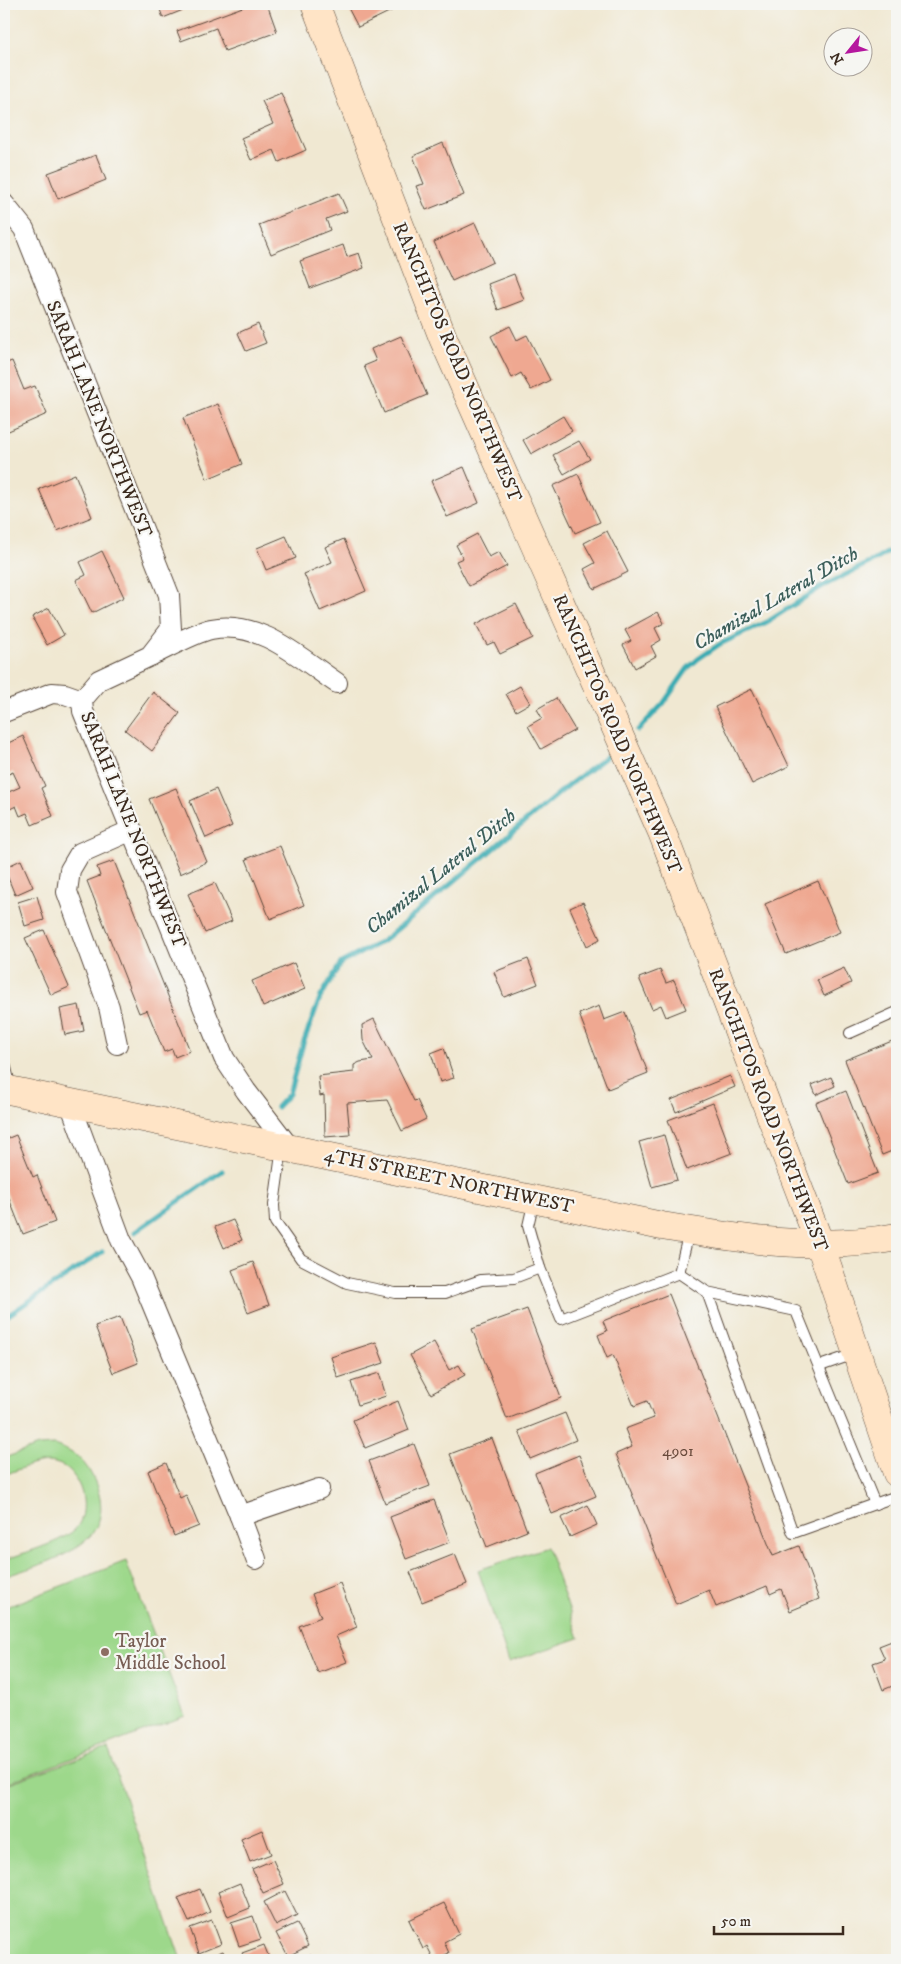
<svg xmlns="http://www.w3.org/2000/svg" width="901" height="1964" font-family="'IM FELL DW Pica',serif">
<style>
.green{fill:#9dd88b;stroke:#6c8154}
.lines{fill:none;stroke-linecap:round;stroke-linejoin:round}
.stream{stroke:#3aacb3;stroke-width:5}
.building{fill:#efa891}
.lane-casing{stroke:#564639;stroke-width:12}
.street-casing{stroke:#564639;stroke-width:22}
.secondary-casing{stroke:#564639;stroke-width:29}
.lane{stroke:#fff;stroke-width:10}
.street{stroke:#fff;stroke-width:20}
.secondary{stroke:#ffe4c6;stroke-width:28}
.education-dot{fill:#8d6e63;stroke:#f6f6f2;stroke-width:2}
.labels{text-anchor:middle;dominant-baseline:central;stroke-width:4.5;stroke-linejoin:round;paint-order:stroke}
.number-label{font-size:16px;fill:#684a3b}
.street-label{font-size:19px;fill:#3b2a1e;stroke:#f6f6f2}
.education-label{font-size:19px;fill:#785e54;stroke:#f6f6f2;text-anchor:start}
.water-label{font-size:20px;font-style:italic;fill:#3b5e5a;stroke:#f6f6f2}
</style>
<rect width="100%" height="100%" fill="#f6f6f2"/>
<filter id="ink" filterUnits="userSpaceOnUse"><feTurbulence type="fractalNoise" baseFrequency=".02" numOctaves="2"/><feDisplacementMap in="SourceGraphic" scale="10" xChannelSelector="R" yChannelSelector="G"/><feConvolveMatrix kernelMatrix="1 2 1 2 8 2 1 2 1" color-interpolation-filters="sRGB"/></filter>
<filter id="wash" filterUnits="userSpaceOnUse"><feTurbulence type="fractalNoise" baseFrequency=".0096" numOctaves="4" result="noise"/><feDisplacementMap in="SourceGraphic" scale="20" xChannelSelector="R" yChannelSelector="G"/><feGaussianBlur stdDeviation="1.12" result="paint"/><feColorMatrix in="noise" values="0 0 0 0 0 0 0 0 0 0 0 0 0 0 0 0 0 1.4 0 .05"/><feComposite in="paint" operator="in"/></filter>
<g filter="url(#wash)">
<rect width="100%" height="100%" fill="#f0e8d2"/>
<g class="green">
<path d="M54,1445c20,6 33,17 41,37 27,65 -47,79 -91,95v-17c19,-7 52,-16 68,-28 22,-17 10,-63 -17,-69 -16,-4 -36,7 -51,12v-17l34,-12z"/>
<polygon points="547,1547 579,1638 509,1662 478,1570"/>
<polygon points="126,1561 185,1716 4,1784 4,1608"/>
<polygon points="108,1748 181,1960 4,1960 4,1785"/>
</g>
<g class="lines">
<g class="stream">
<polyline points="638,730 663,704 688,668 698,659 720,644 767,622 823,586 875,560 897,547"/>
<polyline points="277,1107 289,1094 303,1044 320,998 341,963 383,941 570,784 610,754"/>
<polyline points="135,1232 222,1171"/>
<polyline points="4,1318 102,1252"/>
</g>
</g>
<g id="blocks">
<g class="building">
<polygon points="158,4 181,4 183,10 163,18"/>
<polygon points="251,4 267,4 277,32 225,51 216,28 181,41 177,31"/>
<polygon points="346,4 390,4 393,10 358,27"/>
<polygon points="281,93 306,150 279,162 274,150 251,160 241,138 273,124 262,101"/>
<polygon points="443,143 464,195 426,210 416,186 424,184 413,156"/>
<polygon points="96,155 106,180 58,199 48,173"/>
<polygon points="339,193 347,211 326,219 330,230 271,254 259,225"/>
<polygon points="475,223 493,262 452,281 434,242"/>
<polygon points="343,245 347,257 359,253 364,268 310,288 300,261"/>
<polygon points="514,274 524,300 498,310 488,284"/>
<polygon points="258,324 266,343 246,351 238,333"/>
<polygon points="510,326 517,340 527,335 550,380 531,390 521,373 512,378 491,336"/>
<polygon points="401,336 427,395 384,413 364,366 376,361 371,349"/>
<polygon points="12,361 24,390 35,386 47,414 4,433 4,364"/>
<polygon points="218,404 242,464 207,479 183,418"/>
<polygon points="563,416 572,431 531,454 523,440"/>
<polygon points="579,441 590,459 564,474 553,455"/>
<polygon points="464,467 479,503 447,517 431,481"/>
<polygon points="75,474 92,517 57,531 39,489"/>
<polygon points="578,474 600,522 575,533 553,486"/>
<polygon points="607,531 628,572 594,589 584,569 595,563 584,543"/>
<polygon points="477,534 489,557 499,552 507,566 469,586 456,561 463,558 456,545"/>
<polygon points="286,536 296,558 266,570 257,548"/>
<polygon points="344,539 366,591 320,611 304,574 332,562 325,547"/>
<polygon points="102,551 124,597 92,613 76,580 86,575 80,562"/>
<polygon points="516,604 533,638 500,654 494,642 487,645 476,624"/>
<polygon points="49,608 64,635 47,645 32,617"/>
<polygon points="658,612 664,623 655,628 661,640 651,646 656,656 635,668 623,645 631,641 625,630"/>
<polygon points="520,686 530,703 516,711 506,694"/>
<polygon points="752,689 789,766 752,784 715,707"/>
<polygon points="153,692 180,713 152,751 125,730"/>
<polygon points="556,698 575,730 541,749 528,726 542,718 537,709"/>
<polygon points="23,736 45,786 41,788 53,816 32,825 27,813 20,816 16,806 6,811 4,807 4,794 20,787 13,772 4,776 4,745"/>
<polygon points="176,788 207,862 180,874 149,799"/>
<polygon points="216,789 232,826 206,838 190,801"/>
<polygon points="280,846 304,905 270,919 246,859"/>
<polygon points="21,860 33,887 15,895 4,868"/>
<polygon points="114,861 190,1051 175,1057 172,1049 164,1052 147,1010 139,1013 87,881 100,876 97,867"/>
<polygon points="818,881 840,932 786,954 765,904"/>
<polygon points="215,883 232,921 205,933 188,894"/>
<polygon points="37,896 44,920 25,926 18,902"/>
<polygon points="583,902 600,939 587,946 570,908"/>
<polygon points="44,930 69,987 51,995 25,938"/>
<polygon points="528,959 538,984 504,997 494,972"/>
<polygon points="294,963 305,989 263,1007 252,981"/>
<polygon points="844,968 851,983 824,996 817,980"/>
<polygon points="660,970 666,983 674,980 686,1009 666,1017 661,1005 652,1009 639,978"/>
<polygon points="79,1005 84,1031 65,1035 60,1009"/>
<polygon points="599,1006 604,1020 625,1012 648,1073 608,1089 579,1014"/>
<polygon points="374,1019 414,1101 417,1100 426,1119 402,1131 387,1100 347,1103 350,1135 325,1137 324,1095 320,1096 318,1076 354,1072 354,1065 360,1062 373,1060 363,1040 362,1025"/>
<polygon points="897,1039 897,1149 882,1155 845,1060"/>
<polygon points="444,1048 454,1078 440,1082 431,1053"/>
<polygon points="730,1076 735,1087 676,1112 671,1100"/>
<polygon points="831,1077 835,1086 816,1095 812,1085"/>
<polygon points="846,1091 878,1173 848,1184 816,1103"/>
<polygon points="713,1103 732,1153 687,1170 668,1120"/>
<polygon points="16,1135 33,1177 37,1175 55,1222 23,1234 4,1186 4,1140"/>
<polygon points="664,1135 677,1180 652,1187 639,1142"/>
<polygon points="233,1220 242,1240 224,1248 215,1227"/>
<polygon points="253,1262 269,1305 248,1313 232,1270"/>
<polygon points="669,1294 773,1556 799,1546 819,1599 790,1611 781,1589 770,1594 767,1586 716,1607 709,1590 676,1604 616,1454 632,1447 625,1429 654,1418 647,1401 634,1406 613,1355 607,1358 598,1335 607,1331 603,1321"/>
<polygon points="527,1309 561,1398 507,1419 472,1329"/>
<polygon points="120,1317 138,1363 113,1373 95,1326"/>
<polygon points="376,1342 384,1363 338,1378 331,1357"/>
<polygon points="434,1342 449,1370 459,1365 465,1375 431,1394 410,1355"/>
<polygon points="379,1373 386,1396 358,1405 351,1382"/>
<polygon points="398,1401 409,1430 365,1448 353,1420"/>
<polygon points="565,1413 576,1440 530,1459 519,1431"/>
<polygon points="492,1438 527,1531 487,1547 450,1454"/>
<polygon points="414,1444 430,1486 385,1503 369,1461"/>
<polygon points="579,1455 596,1496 552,1514 535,1473"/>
<polygon points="166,1463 180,1498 186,1495 199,1526 174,1536 148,1471"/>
<polygon points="434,1500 450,1542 406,1559 390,1517"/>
<polygon points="588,1505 597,1525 570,1537 561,1518"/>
<polygon points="455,1554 467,1584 422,1602 410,1572"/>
<polygon points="340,1583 357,1627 336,1636 347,1662 318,1673 299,1626 321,1617 312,1594"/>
<polygon points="897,1639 897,1684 883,1690 873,1663 885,1659 879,1646"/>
<polygon points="262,1830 271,1854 250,1862 241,1839"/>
<polygon points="273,1860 284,1884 263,1893 252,1869"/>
<polygon points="240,1883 250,1908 228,1917 218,1892"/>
<polygon points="200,1889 210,1912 189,1922 178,1898"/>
<polygon points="285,1891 297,1915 276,1926 264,1902"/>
<polygon points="444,1903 459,1934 444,1942 449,1953 434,1960 427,1946 423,1949 409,1920"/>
<polygon points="253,1916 261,1939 239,1946 231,1923"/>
<polygon points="212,1920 221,1944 199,1953 190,1928"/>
<polygon points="297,1923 308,1946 288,1956 276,1933"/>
<polygon points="264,1945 270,1960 245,1960 242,1953"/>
<polygon points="223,1951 227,1960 201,1960"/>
<polygon points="311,1955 313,1960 297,1960"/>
</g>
</g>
</g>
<g filter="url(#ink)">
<use href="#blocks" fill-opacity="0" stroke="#564639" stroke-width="1"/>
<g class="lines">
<defs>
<g id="lane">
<polyline points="850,1033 897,1012"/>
<polyline points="4,1059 11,1089"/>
<polyline points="282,1147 274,1205 275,1222 301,1259 347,1283 395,1293 445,1293 481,1280 514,1278 540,1268"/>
<polyline points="534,1200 528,1226 540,1268 561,1319 679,1273 689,1232"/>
<polyline points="679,1273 707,1292 793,1533 897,1496"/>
<polyline points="707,1292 796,1311 875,1504"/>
<polyline points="820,1366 857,1353"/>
</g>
<g id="street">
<polyline points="4,204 24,229 169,595 171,629 150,656 99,680 82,700 83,711 224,1058 246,1091 289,1147"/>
<path d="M152,655c15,-7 44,-23 59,-26 48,-10 89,29 126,54"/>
<polyline points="4,712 52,693 65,694 82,700"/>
<polyline points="117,1044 109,1007 67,892 70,870 80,853 132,830"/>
<polyline points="70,1103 121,1240 141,1277 240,1516 319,1489"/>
<polyline points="240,1516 256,1559"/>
</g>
<g id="secondary">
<polyline points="315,4 443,338 662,832 820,1244 897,1473"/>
<path d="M4,1089l658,137c76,13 158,26 235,11"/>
</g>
</defs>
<use href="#lane" class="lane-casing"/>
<use href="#street" class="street-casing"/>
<use href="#secondary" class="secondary-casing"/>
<use href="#lane" class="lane"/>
<use href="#street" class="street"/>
<use href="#secondary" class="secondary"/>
</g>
</g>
<circle class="education-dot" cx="105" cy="1652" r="5"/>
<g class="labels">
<g class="number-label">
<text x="678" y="1451">4901</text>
</g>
<g class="street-label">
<text transform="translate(457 362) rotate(67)">RANCHITOS ROAD NORTHWEST</text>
<text transform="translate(99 419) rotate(68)">SARAH LANE NORTHWEST</text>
<text transform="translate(617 734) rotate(67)">RANCHITOS ROAD NORTHWEST</text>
<text transform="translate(133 830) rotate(68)">SARAH LANE NORTHWEST</text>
<text transform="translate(768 1110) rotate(69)">RANCHITOS ROAD NORTHWEST</text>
<text transform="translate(449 1181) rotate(12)">4TH STREET NORTHWEST</text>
</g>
<g class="education-label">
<text x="115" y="1641">Taylor<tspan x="115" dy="22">Middle School</tspan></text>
</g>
<g class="water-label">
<text transform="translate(776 599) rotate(-30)">Chamizal Lateral Ditch</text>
<text transform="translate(441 872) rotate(-39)">Chamizal Lateral Ditch</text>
</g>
</g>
<rect width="901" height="1964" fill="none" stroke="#f6f6f2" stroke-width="20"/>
<g transform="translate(848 52) rotate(240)"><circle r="24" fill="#f6f6f2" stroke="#aba49d"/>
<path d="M0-4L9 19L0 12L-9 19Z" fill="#b5179e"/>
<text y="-8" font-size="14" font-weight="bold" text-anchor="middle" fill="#3b2a1e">N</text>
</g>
<path d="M714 1926v8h129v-8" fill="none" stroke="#3b2a1e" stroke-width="2.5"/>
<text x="721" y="1926" font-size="15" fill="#3b2a1e" stroke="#f6f6f2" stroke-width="4" paint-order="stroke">50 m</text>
</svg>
